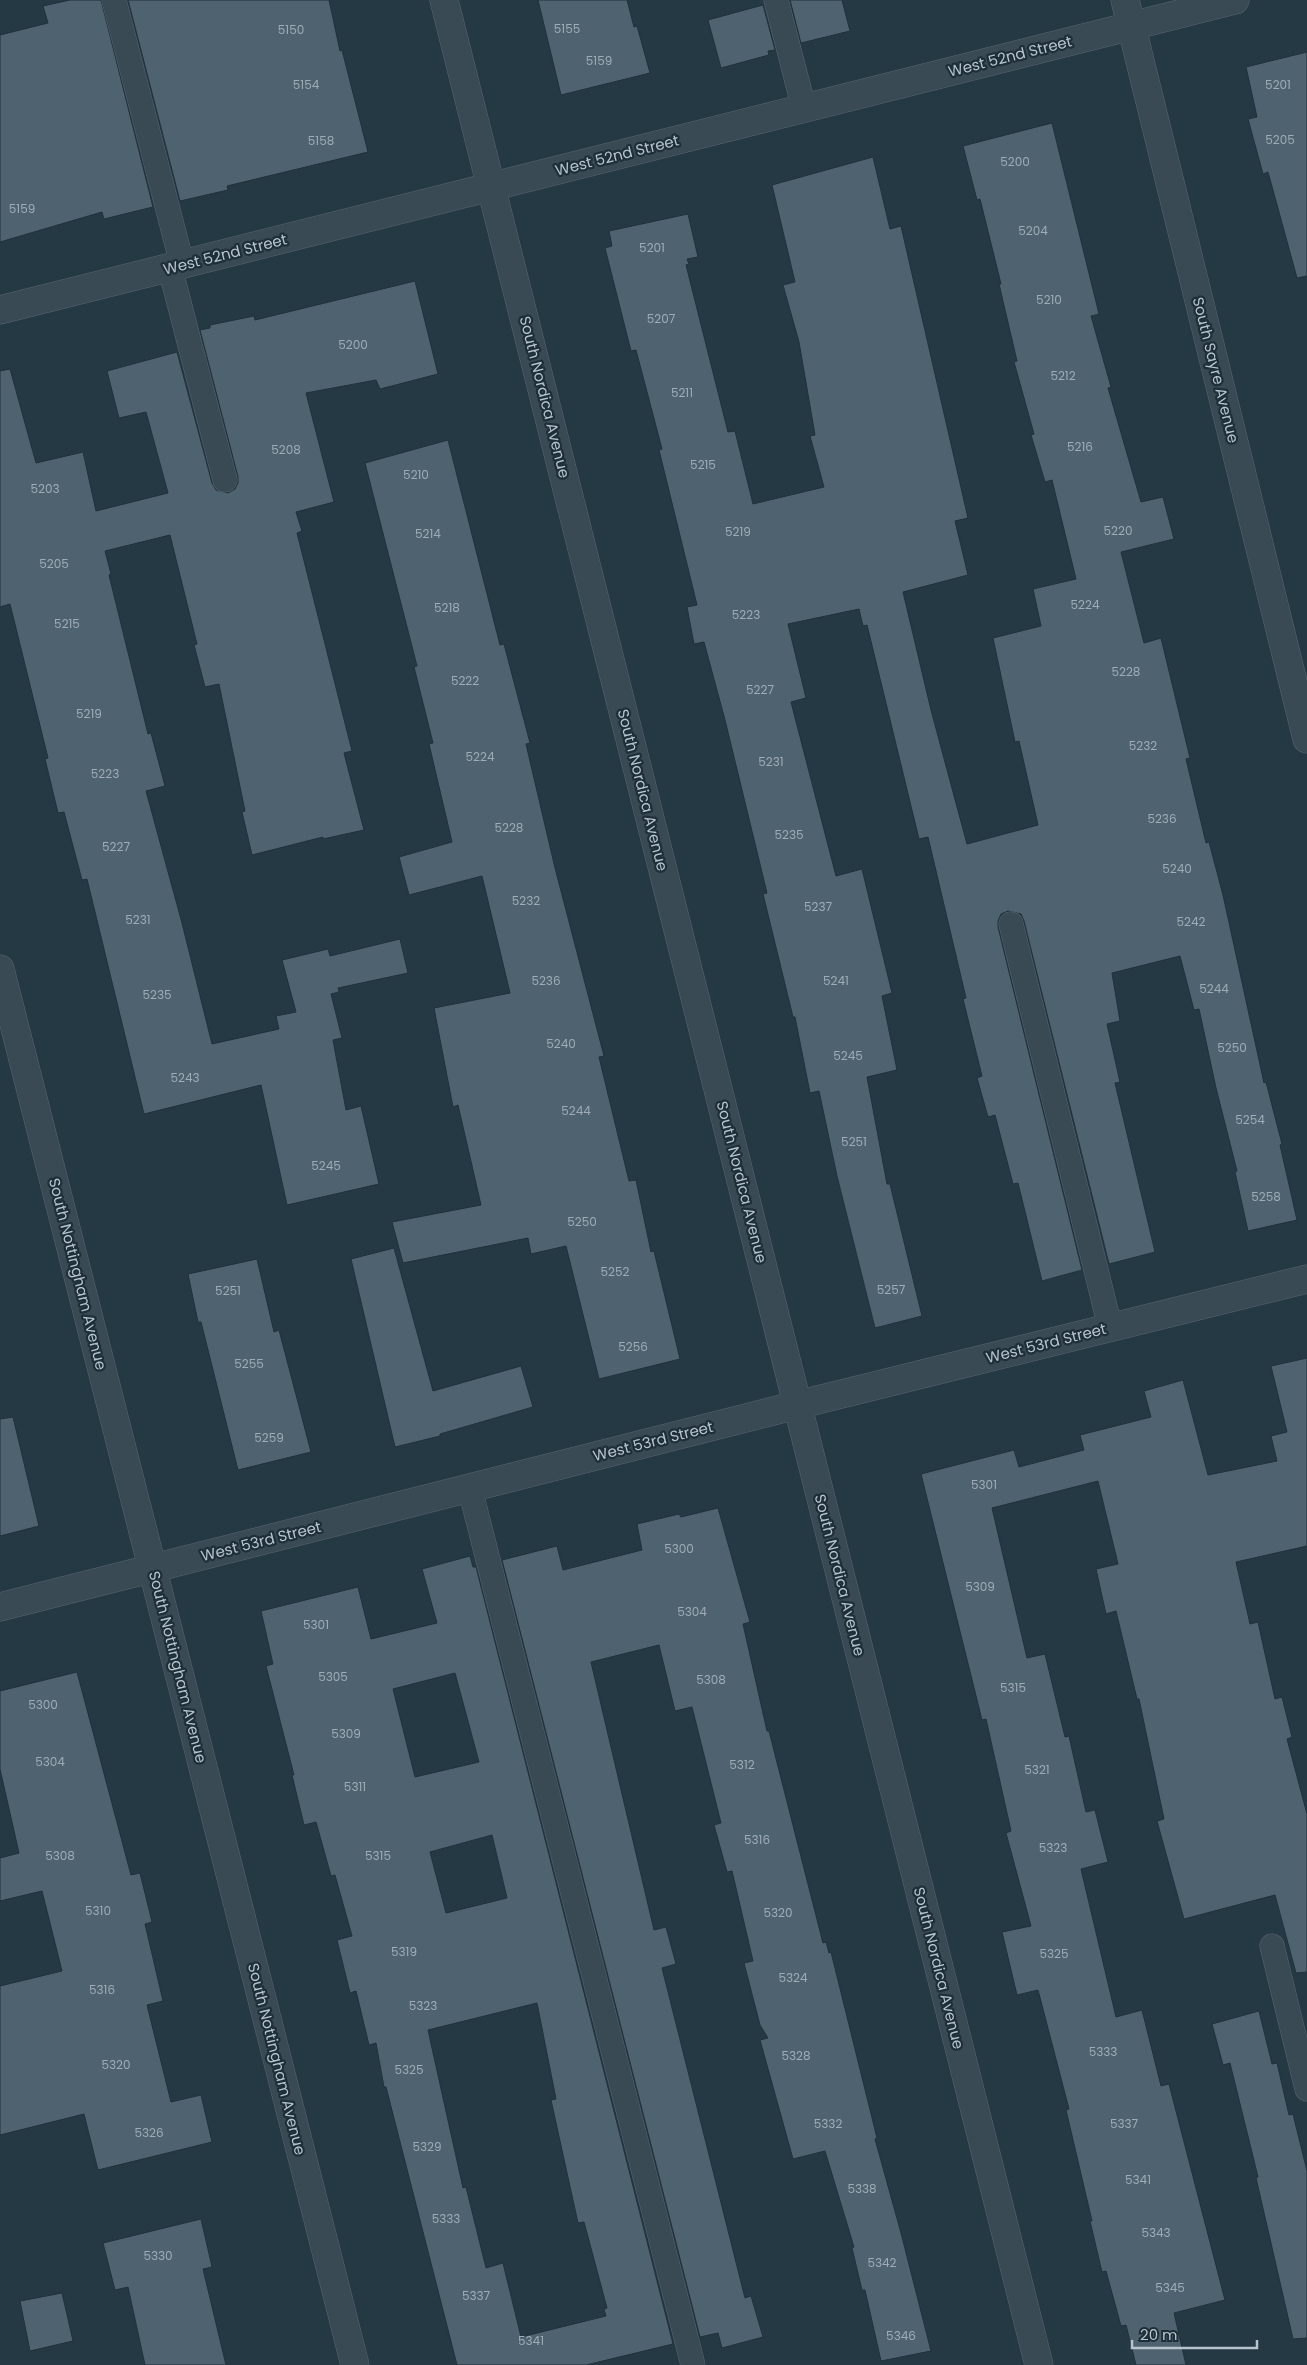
<svg xmlns="http://www.w3.org/2000/svg" width="1307" height="2365" font-family="Poppins,sans-serif">
<style>
.building{fill:#4e636f;stroke:#20313b;fill-rule:evenodd}
.lines{fill:none;stroke-linecap:round;stroke-linejoin:round}
.service-casing{stroke:#586771;stroke-width:25}
.minor-casing{stroke:#586771;stroke-width:29}
.service{stroke:#3a4a54;stroke-width:24}
.minor{stroke:#3a4a54;stroke-width:28}
.labels{text-anchor:middle;dominant-baseline:central;stroke-width:4.5;stroke-linejoin:round;paint-order:stroke}
.number-label{font-size:12px;fill:#9dacb6}
.street-label{font-size:15px;fill:#b7c4cd;stroke:#1e2f39}
</style>
<rect width="100%" height="100%" fill="#253944"/>
<g class="building">
<polygon points="70,0 101,0 153,207 104,219 102,212 0,242 0,35 48,23 43,6"/>
<polygon points="128,0 329,0 340,51 342,50 368,152 227,186 228,190 180,201"/>
<polygon points="538,0 627,0 634,27 637,26 650,73 561,95"/>
<polygon points="790,0 842,0 850,31 801,43"/>
<polygon points="763,5 775,50 768,51 769,55 721,68 708,20"/>
<polygon points="1307,52 1307,276 1297,278 1268,172 1263,174 1248,119 1257,117 1246,67"/>
<polygon points="1052,123 1099,314 1091,316 1111,387 1108,388 1141,502 1163,497 1174,539 1121,552 1144,643 1161,638 1190,758 1186,759 1206,843 1209,842 1223,895 1264,1083 1266,1082 1282,1144 1280,1145 1297,1220 1248,1231 1235,1172 1237,1171 1216,1088 1199,1009 1194,1010 1180,956 1112,973 1120,1021 1107,1024 1120,1082 1115,1083 1155,1252 1109,1264 1024,921 1021,914 1008,911 1001,914 998,921 998,927 1082,1270 1042,1281 1018,1183 1013,1184 995,1115 988,1117 977,1078 982,1076 963,999 966,998 928,837 919,839 867,625 863,626 859,609 788,624 806,698 791,702 836,876 862,869 892,993 882,996 897,1070 867,1077 887,1184 890,1184 922,1316 875,1328 837,1176 819,1091 810,1093 795,1017 793,1017 763,894 767,893 725,720 704,642 694,644 687,607 697,605 659,450 662,449 636,350 631,351 605,248 612,246 609,231 688,214 698,257 687,259 689,264 686,265 728,432 735,431 753,504 824,487 810,436 815,435 799,342 783,285 795,282 772,185 873,157 890,229 901,226 968,518 955,521 968,575 903,592 931,710 967,844 1038,825 1019,741 1015,742 993,638 1041,626 1033,589 1076,579 1052,480 1045,482 1031,435 1034,434 1014,362 1017,361 999,284 1001,284 980,199 977,200 963,146"/>
<polygon points="415,281 438,374 380,389 376,380 306,393 334,502 296,512 302,531 297,533 352,751 344,753 364,830 323,839 323,837 252,855 242,812 245,811 219,684 205,687 194,645 197,644 170,535 105,551 111,574 109,575 148,734 151,733 165,786 146,791 182,923 212,1044 279,1029 276,1016 296,1012 282,960 328,949 330,956 400,939 408,973 338,988 339,992 331,994 342,1038 333,1040 346,1110 361,1106 379,1184 287,1205 261,1085 144,1114 87,879 82,880 64,812 58,813 45,759 48,758 10,604 0,607 0,371 10,369 36,463 83,452 96,511 168,493 146,412 119,418 107,371 177,352 212,483 216,490 228,493 235,489 238,483 238,477 200,330 210,328 210,325 254,316 255,320"/>
<polygon points="448,440 500,645 504,644 530,743 526,744 555,868 604,1056 599,1057 629,1181 636,1180 651,1252 654,1251 680,1359 599,1379 566,1246 531,1254 528,1238 403,1263 392,1222 481,1205 458,1105 453,1107 434,1008 510,993 482,876 409,895 399,857 452,842 429,744 433,743 414,667 417,666 365,463"/>
<polygon points="394,1248 433,1391 521,1366 533,1407 440,1434 440,1436 395,1447 351,1259"/>
<polygon points="257,1259 274,1332 279,1330 311,1452 238,1470 201,1322 198,1322 188,1274"/>
<polygon points="1307,1358 1307,1546 1236,1562 1250,1624 1258,1622 1275,1699 1282,1697 1292,1737 1287,1739 1307,1814 1307,1972 1296,1973 1275,1895 1184,1919 1157,1821 1164,1819 1139,1699 1137,1699 1116,1611 1106,1614 1096,1569 1118,1564 1098,1481 992,1508 1027,1658 1045,1654 1065,1737 1069,1736 1086,1812 1095,1810 1108,1862 1081,1869 1116,2017 1142,2010 1161,2086 1169,2084 1225,2300 1174,2313 1186,2365 1136,2365 1126,2325 1121,2326 1106,2271 1102,2272 1090,2221 1092,2221 1066,2110 1069,2109 1038,1990 1017,1995 1002,1932 1031,1926 1006,1833 1011,1831 986,1719 982,1720 921,1474 1014,1450 1019,1467 1084,1450 1080,1435 1151,1417 1144,1391 1183,1380 1208,1475 1277,1461 1271,1436 1287,1432 1271,1366"/>
<polygon points="13,1417 39,1526 0,1536 0,1419"/>
<polygon points="718,1508 750,1622 743,1624 767,1731 769,1731 823,1943 826,1942 829,1953 831,1952 877,2138 875,2139 901,2233 931,2351 881,2361 865,2290 862,2290 852,2248 854,2247 825,2151 793,2159 760,2040 768,2038 760,2025 744,1963 753,1961 732,1871 727,1872 714,1825 721,1823 692,1707 675,1711 659,1645 591,1662 654,1930 666,1927 676,1964 662,1968 745,2298 751,2296 763,2337 722,2348 718,2333 700,2337 502,1560 557,1546 563,1570 642,1550 637,1524 679,1514 681,1517"/>
<path d="M470,1556l3,11h3l197,777 -87,21h-129l-71,-278h-2l-8,-44 -7,2 -13,-54 -6,2 -13,-53 15,-4 -17,-61 -4,1 -15,-54 -12,3 -12,-50h2l-28,-109 7,-2 -12,-53 97,-24 13,52 66,-16 -15,-54zM455,1673l24,89 -64,15 -22,-88zM492,1835l15,63 -61,15 -16,-61zM537,2003l19,96 -5,1 27,123 6,-1 23,86 -3,1 2,7 -85,21 -18,-74 -17,5 -20,-81 -3,1 -35,-158z"/>
<polygon points="77,1672 131,1875 140,1873 152,1922 145,1924 163,2001 147,2005 171,2102 201,2095 212,2142 98,2170 84,2114 0,2135 0,1986 62,1971 42,1891 0,1901 0,1858 19,1853 0,1769 0,1691"/>
<polygon points="1259,2011 1272,2064 1277,2063 1289,2115 1293,2114 1307,2171 1307,2338 1293,2339 1256,2178 1258,2177 1230,2063 1223,2065 1212,2024"/>
<polygon points="201,2219 212,2267 203,2269 226,2365 145,2365 128,2287 115,2290 103,2243"/>
<polygon points="62,2293 73,2341 30,2351 20,2301"/>
</g>
<g class="lines">
<defs>
<g id="service">
<polyline points="114,0 182,264"/>
<polyline points="776,0 804,108"/>
<polyline points="170,268 225,480"/>
<polyline points="1011,924 1110,1327"/>
<polyline points="470,1489 693,2365"/>
<polyline points="1272,1946 1307,2089"/>
</g>
<g id="minor">
<polyline points="444,0 1039,2365"/>
<polyline points="1125,0 1307,739"/>
<polyline points="0,310 1235,0"/>
<polyline points="0,969 355,2365"/>
<polyline points="0,1607 797,1405 1307,1279"/>
</g>
</defs>
<use href="#service" class="service-casing"/>
<use href="#minor" class="minor-casing"/>
<use href="#service" class="service"/>
<use href="#minor" class="minor"/>
</g>
<g class="labels">
<g class="number-label">
<text x="567" y="28">5155</text>
<text x="291" y="29">5150</text>
<text x="599" y="60">5159</text>
<text x="306" y="84">5154</text>
<text x="1278" y="84">5201</text>
<text x="1280" y="139">5205</text>
<text x="321" y="140">5158</text>
<text x="1015" y="161">5200</text>
<text x="22" y="208">5159</text>
<text x="1033" y="230">5204</text>
<text x="652" y="247">5201</text>
<text x="1049" y="299">5210</text>
<text x="661" y="318">5207</text>
<text x="353" y="344">5200</text>
<text x="1063" y="375">5212</text>
<text x="682" y="392">5211</text>
<text x="1080" y="446">5216</text>
<text x="286" y="449">5208</text>
<text x="703" y="464">5215</text>
<text x="416" y="474">5210</text>
<text x="45" y="488">5203</text>
<text x="1118" y="530">5220</text>
<text x="738" y="531">5219</text>
<text x="428" y="533">5214</text>
<text x="54" y="563">5205</text>
<text x="1085" y="604">5224</text>
<text x="447" y="607">5218</text>
<text x="746" y="614">5223</text>
<text x="67" y="623">5215</text>
<text x="1126" y="671">5228</text>
<text x="465" y="680">5222</text>
<text x="760" y="689">5227</text>
<text x="89" y="713">5219</text>
<text x="1143" y="745">5232</text>
<text x="480" y="756">5224</text>
<text x="771" y="761">5231</text>
<text x="105" y="773">5223</text>
<text x="1162" y="818">5236</text>
<text x="509" y="827">5228</text>
<text x="789" y="834">5235</text>
<text x="116" y="846">5227</text>
<text x="1177" y="868">5240</text>
<text x="526" y="900">5232</text>
<text x="818" y="906">5237</text>
<text x="138" y="919">5231</text>
<text x="1191" y="921">5242</text>
<text x="546" y="980">5236</text>
<text x="836" y="980">5241</text>
<text x="1214" y="988">5244</text>
<text x="157" y="994">5235</text>
<text x="561" y="1043">5240</text>
<text x="1232" y="1047">5250</text>
<text x="848" y="1055">5245</text>
<text x="185" y="1077">5243</text>
<text x="576" y="1110">5244</text>
<text x="1250" y="1119">5254</text>
<text x="854" y="1141">5251</text>
<text x="326" y="1165">5245</text>
<text x="1266" y="1196">5258</text>
<text x="582" y="1221">5250</text>
<text x="615" y="1271">5252</text>
<text x="891" y="1289">5257</text>
<text x="228" y="1290">5251</text>
<text x="633" y="1346">5256</text>
<text x="249" y="1363">5255</text>
<text x="269" y="1437">5259</text>
<text x="984" y="1484">5301</text>
<text x="679" y="1548">5300</text>
<text x="980" y="1586">5309</text>
<text x="692" y="1611">5304</text>
<text x="316" y="1624">5301</text>
<text x="333" y="1676">5305</text>
<text x="711" y="1679">5308</text>
<text x="1013" y="1687">5315</text>
<text x="43" y="1704">5300</text>
<text x="346" y="1733">5309</text>
<text x="50" y="1761">5304</text>
<text x="742" y="1764">5312</text>
<text x="1037" y="1769">5321</text>
<text x="355" y="1786">5311</text>
<text x="757" y="1839">5316</text>
<text x="1053" y="1847">5323</text>
<text x="60" y="1855">5308</text>
<text x="378" y="1855">5315</text>
<text x="98" y="1910">5310</text>
<text x="778" y="1912">5320</text>
<text x="404" y="1951">5319</text>
<text x="1054" y="1953">5325</text>
<text x="793" y="1977">5324</text>
<text x="102" y="1989">5316</text>
<text x="423" y="2005">5323</text>
<text x="1103" y="2051">5333</text>
<text x="796" y="2055">5328</text>
<text x="116" y="2064">5320</text>
<text x="409" y="2069">5325</text>
<text x="828" y="2123">5332</text>
<text x="1124" y="2123">5337</text>
<text x="149" y="2132">5326</text>
<text x="427" y="2146">5329</text>
<text x="1138" y="2179">5341</text>
<text x="862" y="2188">5338</text>
<text x="446" y="2218">5333</text>
<text x="1156" y="2232">5343</text>
<text x="158" y="2255">5330</text>
<text x="882" y="2262">5342</text>
<text x="1170" y="2287">5345</text>
<text x="476" y="2295">5337</text>
<text x="901" y="2335">5346</text>
<text x="531" y="2340">5341</text>
</g>
<g class="street-label">
<text transform="translate(1010 56) rotate(-14)">West 52nd Street</text>
<text transform="translate(617 155) rotate(-14)">West 52nd Street</text>
<text transform="translate(225 254) rotate(-14)">West 52nd Street</text>
<text transform="translate(1216 370) rotate(76)">South Sayre Avenue</text>
<text transform="translate(545 397) rotate(76)">South Nordica Avenue</text>
<text transform="translate(643 790) rotate(76)">South Nordica Avenue</text>
<text transform="translate(742 1182) rotate(76)">South Nordica Avenue</text>
<text transform="translate(78 1274) rotate(76)">South Nottingham Avenue</text>
<text transform="translate(1046 1343) rotate(-14)">West 53rd Street</text>
<text transform="translate(653 1441) rotate(-14)">West 53rd Street</text>
<text transform="translate(261 1541) rotate(-14)">West 53rd Street</text>
<text transform="translate(840 1575) rotate(76)">South Nordica Avenue</text>
<text transform="translate(178 1667) rotate(76)">South Nottingham Avenue</text>
<text transform="translate(939 1968) rotate(76)">South Nordica Avenue</text>
<text transform="translate(277 2059) rotate(76)">South Nottingham Avenue</text>
</g>
</g>
<path d="M1132 2340v8h125v-8" fill="none" stroke="#b7c4cd" stroke-width="2.5"/>
<text x="1140" y="2340" font-size="15" fill="#b7c4cd" stroke="#1e2f39" stroke-width="4" paint-order="stroke">20 m</text>
</svg>
